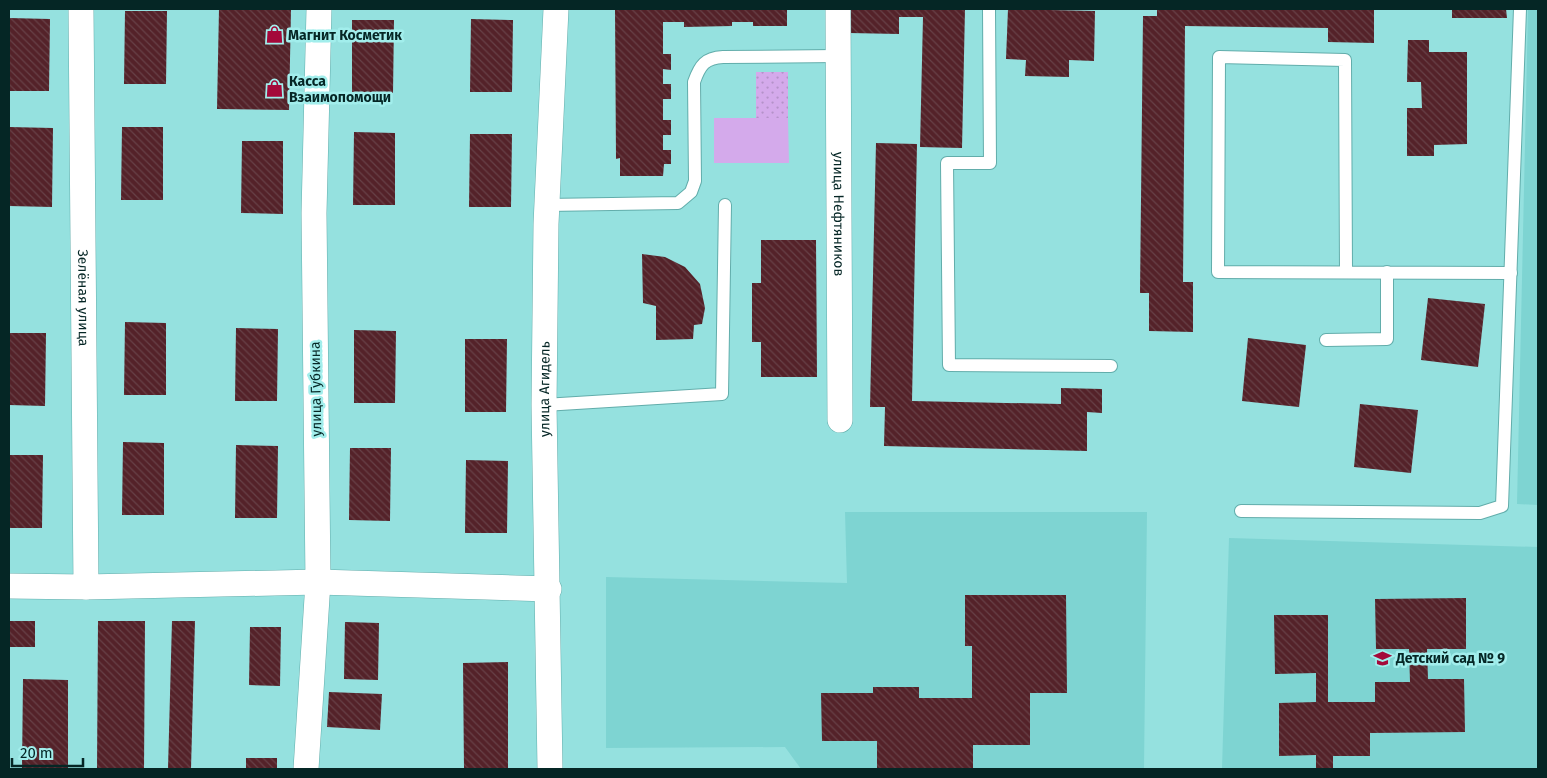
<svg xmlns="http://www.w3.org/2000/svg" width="1547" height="778" font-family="'Fira Sans',sans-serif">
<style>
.built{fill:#7ed4d2}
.grass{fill:#d4aaeb}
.park{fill:url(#park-dots)}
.building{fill:url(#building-back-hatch)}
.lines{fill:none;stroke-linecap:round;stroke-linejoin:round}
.lane-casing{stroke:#62adab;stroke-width:14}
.street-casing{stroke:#62adab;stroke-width:26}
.lane{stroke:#fff;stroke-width:12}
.street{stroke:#fff;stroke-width:25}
.labels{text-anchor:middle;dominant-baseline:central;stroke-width:5;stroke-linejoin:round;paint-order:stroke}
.poi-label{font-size:14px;font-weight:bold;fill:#052625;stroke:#a2eeec;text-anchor:start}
.street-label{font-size:14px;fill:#052625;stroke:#a2eeec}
</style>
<defs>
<pattern id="park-dots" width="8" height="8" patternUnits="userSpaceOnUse" patternTransform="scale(1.25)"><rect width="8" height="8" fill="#d4aaeb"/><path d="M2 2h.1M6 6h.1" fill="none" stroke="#b492c9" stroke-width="1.8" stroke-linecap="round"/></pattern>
<pattern id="building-back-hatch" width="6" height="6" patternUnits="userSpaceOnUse" patternTransform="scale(1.25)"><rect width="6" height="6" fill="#542229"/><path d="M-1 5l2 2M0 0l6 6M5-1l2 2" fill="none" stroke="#674147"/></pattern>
</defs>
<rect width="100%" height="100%" fill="#95e1df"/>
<g class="built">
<polygon points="1528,9 1538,9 1538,505 1517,504"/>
<polygon points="845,512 1147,512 1144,769 801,769 785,747 606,748 606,577 847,583"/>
<polygon points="1229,538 1538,547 1538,769 1222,769"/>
</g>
<polygon class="grass" points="714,118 788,118 789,163 714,163"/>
<rect class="park" x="756" y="72" width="32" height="46"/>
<g class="building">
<polygon points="219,9 291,9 289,110 217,109"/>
<polygon points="615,9 787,9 787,26 753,26 753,22 732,22 732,26 684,27 684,22 663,22 663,54 671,54 671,70 663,69 663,84 671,84 671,99 663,99 663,120 671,120 671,135 663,135 663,150 671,150 671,164 664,164 663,176 620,176 620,158 616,159"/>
<polygon points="850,9 965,9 962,148 920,147 923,17 899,17 899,34 849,33"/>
<polygon points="1008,9 1095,11 1094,61 1069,60 1069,77 1025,76 1026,60 1006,59"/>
<polygon points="1157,9 1374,9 1374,43 1328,42 1328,28 1185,26 1183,282 1193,282 1193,332 1149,331 1149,293 1140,293 1143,16 1157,16"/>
<polygon points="1452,9 1506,9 1507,18 1452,18"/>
<polygon points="125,11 167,11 166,84 124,84"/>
<polygon points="9,18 50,19 49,91 9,91"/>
<polygon points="471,19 513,20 512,92 470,92"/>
<polygon points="352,20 394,20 393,93 352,92"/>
<polygon points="1408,40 1429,40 1429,52 1467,52 1467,144 1434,145 1434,156 1407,156 1407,108 1422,108 1421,82 1407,82"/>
<polygon points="9,127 53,128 52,207 9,206"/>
<polygon points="122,127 163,127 163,200 121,200"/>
<polygon points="354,132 395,133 395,205 353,205"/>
<polygon points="470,134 512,134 511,207 469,207"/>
<polygon points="242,141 283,141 283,214 241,213"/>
<polygon points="876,143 917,144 912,401 1061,404 1061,388 1102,389 1102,413 1087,412 1087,451 884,446 885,407 870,407"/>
<polygon points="761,240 816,240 817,377 761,377 761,342 752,342 752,283 761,283"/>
<polygon points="642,254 665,257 685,267 700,284 705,308 702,324 694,325 693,339 656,340 656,306 643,303"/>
<polygon points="1428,298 1485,304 1478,367 1421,360"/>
<polygon points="125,322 166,323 166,395 124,395"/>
<polygon points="236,328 278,329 277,401 235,401"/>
<polygon points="354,330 396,331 395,403 354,403"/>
<polygon points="9,333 46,333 45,406 9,405"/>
<polygon points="1248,338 1306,345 1299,407 1242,401"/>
<polygon points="465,339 507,339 506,412 465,412"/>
<polygon points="1360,404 1418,410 1411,473 1354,467"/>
<polygon points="123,442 164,443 164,515 122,515"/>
<polygon points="236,445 278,446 277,518 235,518"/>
<polygon points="350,448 391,448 390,521 349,520"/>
<polygon points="9,455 43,455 42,528 9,528"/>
<polygon points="466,460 508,461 507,533 465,533"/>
<polygon points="965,595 1066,595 1067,693 1030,693 1030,745 973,745 973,769 877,769 877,741 822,741 821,693 873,693 873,687 919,687 919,698 972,698 972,646 965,646"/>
<polygon points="1466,598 1466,649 1427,649 1428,679 1464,679 1465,732 1370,733 1370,756 1333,756 1333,769 1316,769 1316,755 1279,756 1279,703 1316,702 1316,673 1275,674 1274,615 1328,615 1328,702 1375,702 1375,682 1410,682 1409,649 1376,649 1375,599"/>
<rect x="9" y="621" width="26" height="26"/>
<polygon points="98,621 145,621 144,769 97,769"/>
<polygon points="172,621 195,621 191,769 168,769"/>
<polygon points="345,622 379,623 378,680 344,679"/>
<polygon points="250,627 281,627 280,686 249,685"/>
<polygon points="508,662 508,769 464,769 463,663"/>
<polygon points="23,679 68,680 68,769 22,769"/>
<polygon points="329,692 382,694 380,730 327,727"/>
<rect x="246" y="758" width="31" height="11"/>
</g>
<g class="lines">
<defs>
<g id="lane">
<polyline points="989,9 990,163 947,163 949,365 1111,366"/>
<path d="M546,205l132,-2 13,-11 4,-11 -1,-99c6,-17 11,-24 29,-25l115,-1"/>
<polyline points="1346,272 1345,60 1219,57 1218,272 1511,273"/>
<polyline points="1326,340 1387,339 1387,272"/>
<polyline points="544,405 722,394 725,205"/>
<polyline points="1241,511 1480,513 1502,506 1520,9"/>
</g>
<g id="street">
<path id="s1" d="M81,9l5,578"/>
<path id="s2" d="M838,9l2,411"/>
<polyline points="9,586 86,587 318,582 549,589"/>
<polyline points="306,769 318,582 314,213 319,9"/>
<path id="s3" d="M550,769l-6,-364 2,-181 10,-215"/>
</g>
</defs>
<use href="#lane" class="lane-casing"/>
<use href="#street" class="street-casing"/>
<use href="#lane" class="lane"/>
<use href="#street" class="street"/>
</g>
<defs>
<symbol id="shop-bare" viewBox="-9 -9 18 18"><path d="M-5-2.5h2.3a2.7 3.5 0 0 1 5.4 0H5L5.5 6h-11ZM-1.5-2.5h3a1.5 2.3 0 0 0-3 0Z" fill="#a4093a" stroke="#a2eeec" stroke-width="2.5" paint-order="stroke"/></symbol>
<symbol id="school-bare" viewBox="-9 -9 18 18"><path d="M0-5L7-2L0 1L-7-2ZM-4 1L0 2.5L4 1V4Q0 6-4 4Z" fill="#a4093a" stroke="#a2eeec" stroke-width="2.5" paint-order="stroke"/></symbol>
</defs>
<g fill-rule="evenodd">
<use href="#shop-bare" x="262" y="22" width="25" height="25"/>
<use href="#shop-bare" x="262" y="76" width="25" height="25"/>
<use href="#school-bare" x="1370" y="646" width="25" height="25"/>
</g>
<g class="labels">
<g class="poi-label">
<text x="288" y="35">Магнит Косметик</text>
<text x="289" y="81">Касса<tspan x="289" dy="16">Взаимопомощи</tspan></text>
<text x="1396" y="658">Детский сад № 9</text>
</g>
<g class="street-label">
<text stroke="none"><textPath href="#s2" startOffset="205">улица Нефтяников</textPath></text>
<text stroke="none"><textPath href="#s1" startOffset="289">Зелёная улица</textPath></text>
<text transform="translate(316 389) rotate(-91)">улица Губкина</text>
<text stroke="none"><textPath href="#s3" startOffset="380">улица Агидель</textPath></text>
</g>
</g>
<rect width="1547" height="778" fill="none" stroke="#052625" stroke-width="20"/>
<path d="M12 758v8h71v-8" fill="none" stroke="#052625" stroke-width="2.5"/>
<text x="20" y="758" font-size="15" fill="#052625" stroke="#a2eeec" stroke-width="4" paint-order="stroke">20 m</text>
</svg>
